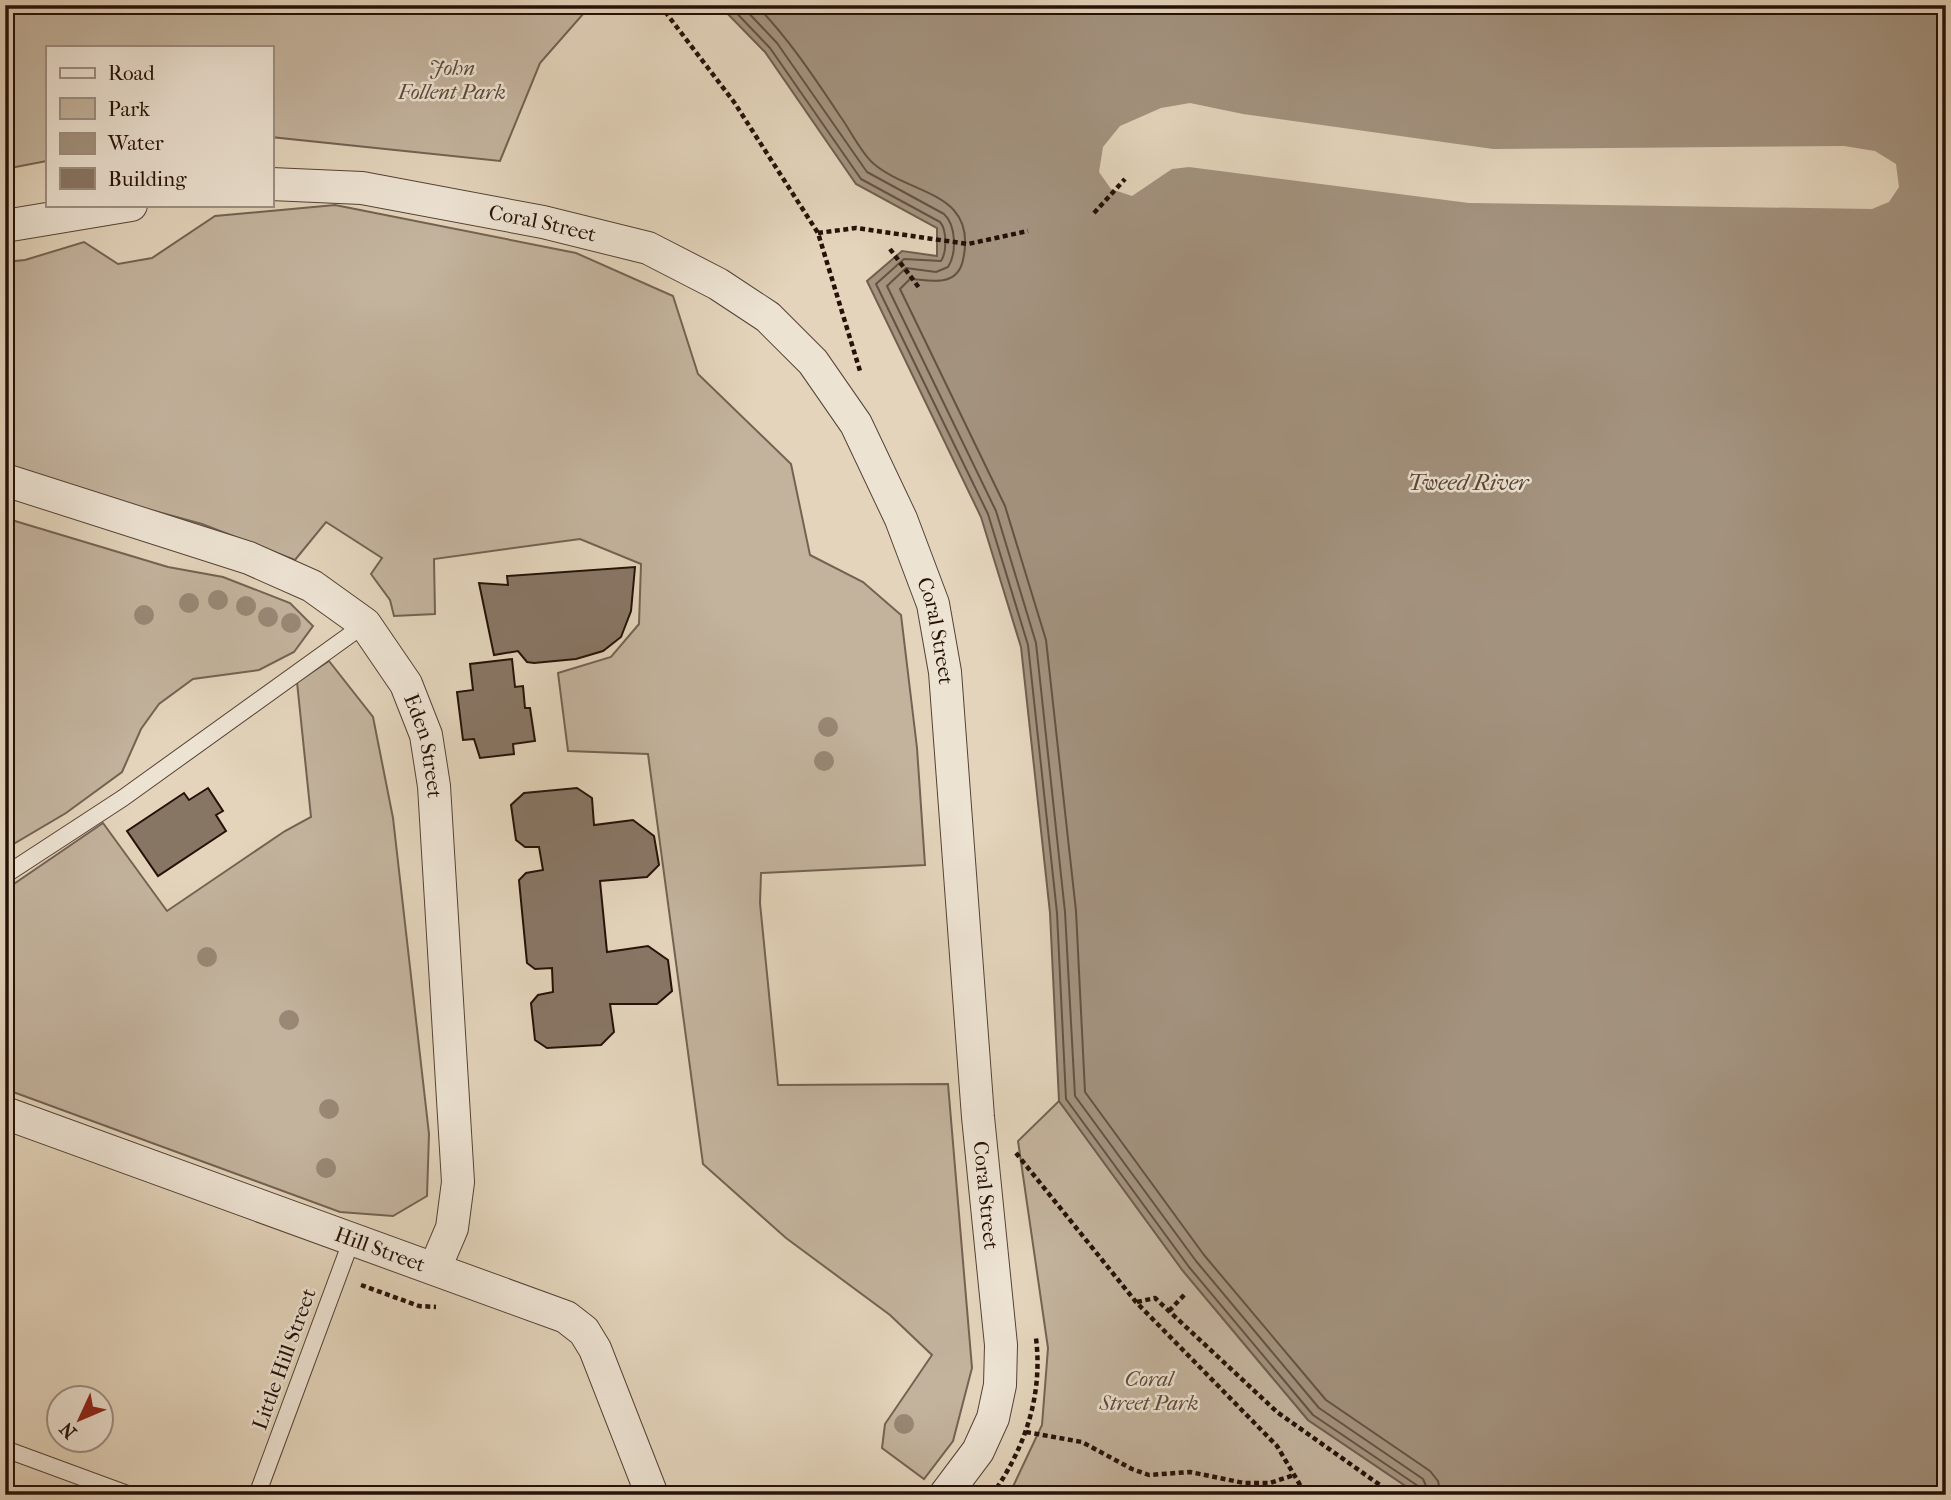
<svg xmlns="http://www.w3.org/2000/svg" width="1951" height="1500" font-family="'IM FELL French Canon',serif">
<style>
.green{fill:#c3b39d;stroke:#746252;stroke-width:2}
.water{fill:#a3927e;stroke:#715e4f;stroke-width:2}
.pier{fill:#e3d4bb}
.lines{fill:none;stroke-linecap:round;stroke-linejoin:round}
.shore{stroke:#645243;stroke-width:2}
.building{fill:#887665;stroke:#261108;stroke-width:2}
.lane-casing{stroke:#554235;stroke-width:18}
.street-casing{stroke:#554235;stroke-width:34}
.path{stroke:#261108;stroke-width:4.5;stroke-dasharray:5 3.5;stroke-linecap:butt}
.lane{stroke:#ede3d3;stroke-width:16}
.street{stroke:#ede3d3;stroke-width:32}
.tree{fill:#998875}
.labels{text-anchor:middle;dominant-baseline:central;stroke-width:5;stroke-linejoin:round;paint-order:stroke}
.park-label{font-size:21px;font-style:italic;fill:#5d4a3c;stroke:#ede3d3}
.street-label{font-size:21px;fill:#261108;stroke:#ede3d3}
.water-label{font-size:23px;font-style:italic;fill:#584537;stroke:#ede3d3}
</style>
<rect width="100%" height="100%" fill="#e3d4bb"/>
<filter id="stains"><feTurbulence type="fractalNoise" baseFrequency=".00286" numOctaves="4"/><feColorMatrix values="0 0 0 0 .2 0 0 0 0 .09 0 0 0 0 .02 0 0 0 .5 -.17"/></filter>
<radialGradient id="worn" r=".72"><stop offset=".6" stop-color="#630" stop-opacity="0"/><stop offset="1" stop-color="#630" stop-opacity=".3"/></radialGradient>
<g class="green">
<polygon points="5,5 591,5 540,63 500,161 271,137 271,47 47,47 47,161 5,169"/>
<polygon points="335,205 576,253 673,296 698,374 791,464 810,555 863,582 901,615 917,748 925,865 761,873 760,903 778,1085 948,1084 972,1368 953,1441 924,1479 882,1448 885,1424 932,1355 890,1315 786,1238 703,1164 648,754 568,751 558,673 611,657 639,624 641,564 580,539 434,559 435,614 394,616 390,600 371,574 382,558 326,522 295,560 202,524 5,470 5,262 25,260 84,242 118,264 152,258 215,216"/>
<polygon points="5,518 168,567 223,577 290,603 313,626 294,652 259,670 193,679 159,704 141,729 122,772 66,813 5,849"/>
<polygon points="329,661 373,717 393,818 429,1134 427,1196 393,1216 340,1212 5,1089 5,890 103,823 167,911 285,831 311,817 297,682"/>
<polygon points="1059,1101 1183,1271 1308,1420 1419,1495 1009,1495 1042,1425 1048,1348 1018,1141"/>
</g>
<polygon class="water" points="719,5 1946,5 1946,1495 1419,1495 1308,1420 1183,1271 1059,1101 1050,913 1021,647 981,517 867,281 902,251 937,256 937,228 856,184 765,52"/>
<polygon class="pier" points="1190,103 1243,114 1493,149 1844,146 1875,151 1896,164 1899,187 1889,202 1872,209 1469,203 1189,167 1172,169 1132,196 1111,189 1099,172 1103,147 1120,126 1161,108"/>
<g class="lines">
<g class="shore">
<path d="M729,5l41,43 91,131 79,43c7,8 7,30 1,39l-37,-2 -28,25 112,230 40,131 29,268 9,186 123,168 124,148 105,71 4,9"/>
<path d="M741,5l36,38 90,129 77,42c12,11 13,39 4,53l-12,5 -30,-4 -19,18 109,225 40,132 29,269 10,184 121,165 123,147 104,71 7,16"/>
<path d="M756,5c33,34 58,72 84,111 11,15 21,37 34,48 38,32 104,27 89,96 -6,28 -33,20 -53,19l-10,10 105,217 41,134 30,271 9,181 119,163 122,145 104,71 8,10 3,14"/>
</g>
</g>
<g class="building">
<polygon points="635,567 631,611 621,637 603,651 576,659 534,663 527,662 518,651 494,655 479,583 508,585 507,576"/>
<polygon points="512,659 515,687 523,686 525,708 530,708 535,741 513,744 514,754 480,758 474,739 463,740 457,692 473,690 470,664"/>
<polygon points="208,788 223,811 216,815 226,831 158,876 127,831 184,793 189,800"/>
<polygon points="577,788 592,798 594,825 633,820 654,836 659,865 647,877 600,881 607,952 648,946 668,960 672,991 657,1004 610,1004 614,1032 601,1045 547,1048 535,1040 531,1003 538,995 553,992 552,968 535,969 527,963 519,880 526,873 543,870 539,847 525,847 516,840 511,805 524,793"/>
</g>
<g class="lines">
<defs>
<g id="lane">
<polyline points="5,875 123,798 365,624"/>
<polyline points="5,1449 130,1495"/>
<polyline points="257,1495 352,1239"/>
</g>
<g id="street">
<path id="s1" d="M271,184l91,4 181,34 105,26 70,36 50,33 45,45 43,62 45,95 32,85 12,68 33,445 23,228 -1,40 -7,33 -15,33 -33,44"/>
<polyline points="5,226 131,205"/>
<path id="s2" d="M5,480l244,78 63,28 53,38 41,60 20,51 8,51 24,396 -6,46 -17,40"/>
<path id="s3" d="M5,1113l561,204 18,14 11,18 57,146"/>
</g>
</defs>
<use href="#lane" class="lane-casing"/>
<use href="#street" class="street-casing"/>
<g class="path">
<polyline points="660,5 734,102 818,233 860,371"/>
<polyline points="1094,213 1125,179"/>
<polyline points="818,233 856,228 968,244 1028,231"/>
<polyline points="890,249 920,289"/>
<polyline points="1016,1153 1136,1302 1277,1446 1306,1495"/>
<polyline points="361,1285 419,1306 436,1307"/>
<polyline points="1137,1302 1155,1298 1277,1412 1394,1495"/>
<polyline points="1169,1311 1186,1293"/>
<polyline points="1026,1432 1082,1442 1132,1469 1149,1475 1190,1472 1244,1483 1270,1483 1294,1475"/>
<path d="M992,1495c33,-47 51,-99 44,-157"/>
</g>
<use href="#lane" class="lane"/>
<use href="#street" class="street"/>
</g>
<g class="tree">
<circle cx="218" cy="600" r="10"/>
<circle cx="189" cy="603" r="10"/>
<circle cx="246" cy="606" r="10"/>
<circle cx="144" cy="615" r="10"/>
<circle cx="268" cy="617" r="10"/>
<circle cx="291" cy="623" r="10"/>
<circle cx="828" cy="727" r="10"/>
<circle cx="824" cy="761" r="10"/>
<circle cx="207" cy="957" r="10"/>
<circle cx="289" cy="1020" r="10"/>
<circle cx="329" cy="1109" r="10"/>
<circle cx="326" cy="1168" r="10"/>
<circle cx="904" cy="1424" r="10"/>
</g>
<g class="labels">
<g class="park-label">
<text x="452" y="68">John<tspan x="452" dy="24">Follent Park</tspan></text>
<text x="1149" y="1379">Coral<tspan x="1149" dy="24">Street Park</tspan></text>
</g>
<g class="street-label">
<text stroke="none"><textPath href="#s1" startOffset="275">Coral Street</textPath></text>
<text stroke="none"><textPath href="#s1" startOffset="884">Coral Street</textPath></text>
<text stroke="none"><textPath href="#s2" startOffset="528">Eden Street</textPath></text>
<text stroke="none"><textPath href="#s1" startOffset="1451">Coral Street</textPath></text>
<text stroke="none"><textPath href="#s3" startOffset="399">Hill Street</textPath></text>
<text transform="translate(284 1359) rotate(-70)">Little Hill Street</text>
</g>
<g class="water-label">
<text x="1468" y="482">Tweed River</text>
</g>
</g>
<rect width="1951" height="1500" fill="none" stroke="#e3d4bb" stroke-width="28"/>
<rect x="7" y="7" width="1937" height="1486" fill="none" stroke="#261108" stroke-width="3.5"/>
<rect x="14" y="14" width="1923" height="1472" fill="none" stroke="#261108" stroke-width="2"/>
<rect x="46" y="46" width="228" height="161" fill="#ede3d3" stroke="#9d8f82" stroke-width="2"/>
<rect x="60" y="68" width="35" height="10" fill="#ede3d3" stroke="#9d8f82" stroke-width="2"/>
<text x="108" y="80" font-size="21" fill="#261108">Road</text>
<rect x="60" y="98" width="35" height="21" fill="#c3b39d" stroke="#9d8f82" stroke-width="2"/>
<text x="108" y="116" font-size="21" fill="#261108">Park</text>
<rect x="60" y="133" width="35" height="21" fill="#a3927e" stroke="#9d8f82" stroke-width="2"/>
<text x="108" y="150" font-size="21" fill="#261108">Water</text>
<rect x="60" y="168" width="35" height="21" fill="#887665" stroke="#9d8f82" stroke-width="2"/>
<text x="108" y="186" font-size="21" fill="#261108">Building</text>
<g transform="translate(80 1419) rotate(226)"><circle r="33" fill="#ede3d3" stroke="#9d8f82" stroke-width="2"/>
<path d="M0-5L12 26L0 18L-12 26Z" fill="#8f2418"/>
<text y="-10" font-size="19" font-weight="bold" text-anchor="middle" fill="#261108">N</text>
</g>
<rect width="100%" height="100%" filter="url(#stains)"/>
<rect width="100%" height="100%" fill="url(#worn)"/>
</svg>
